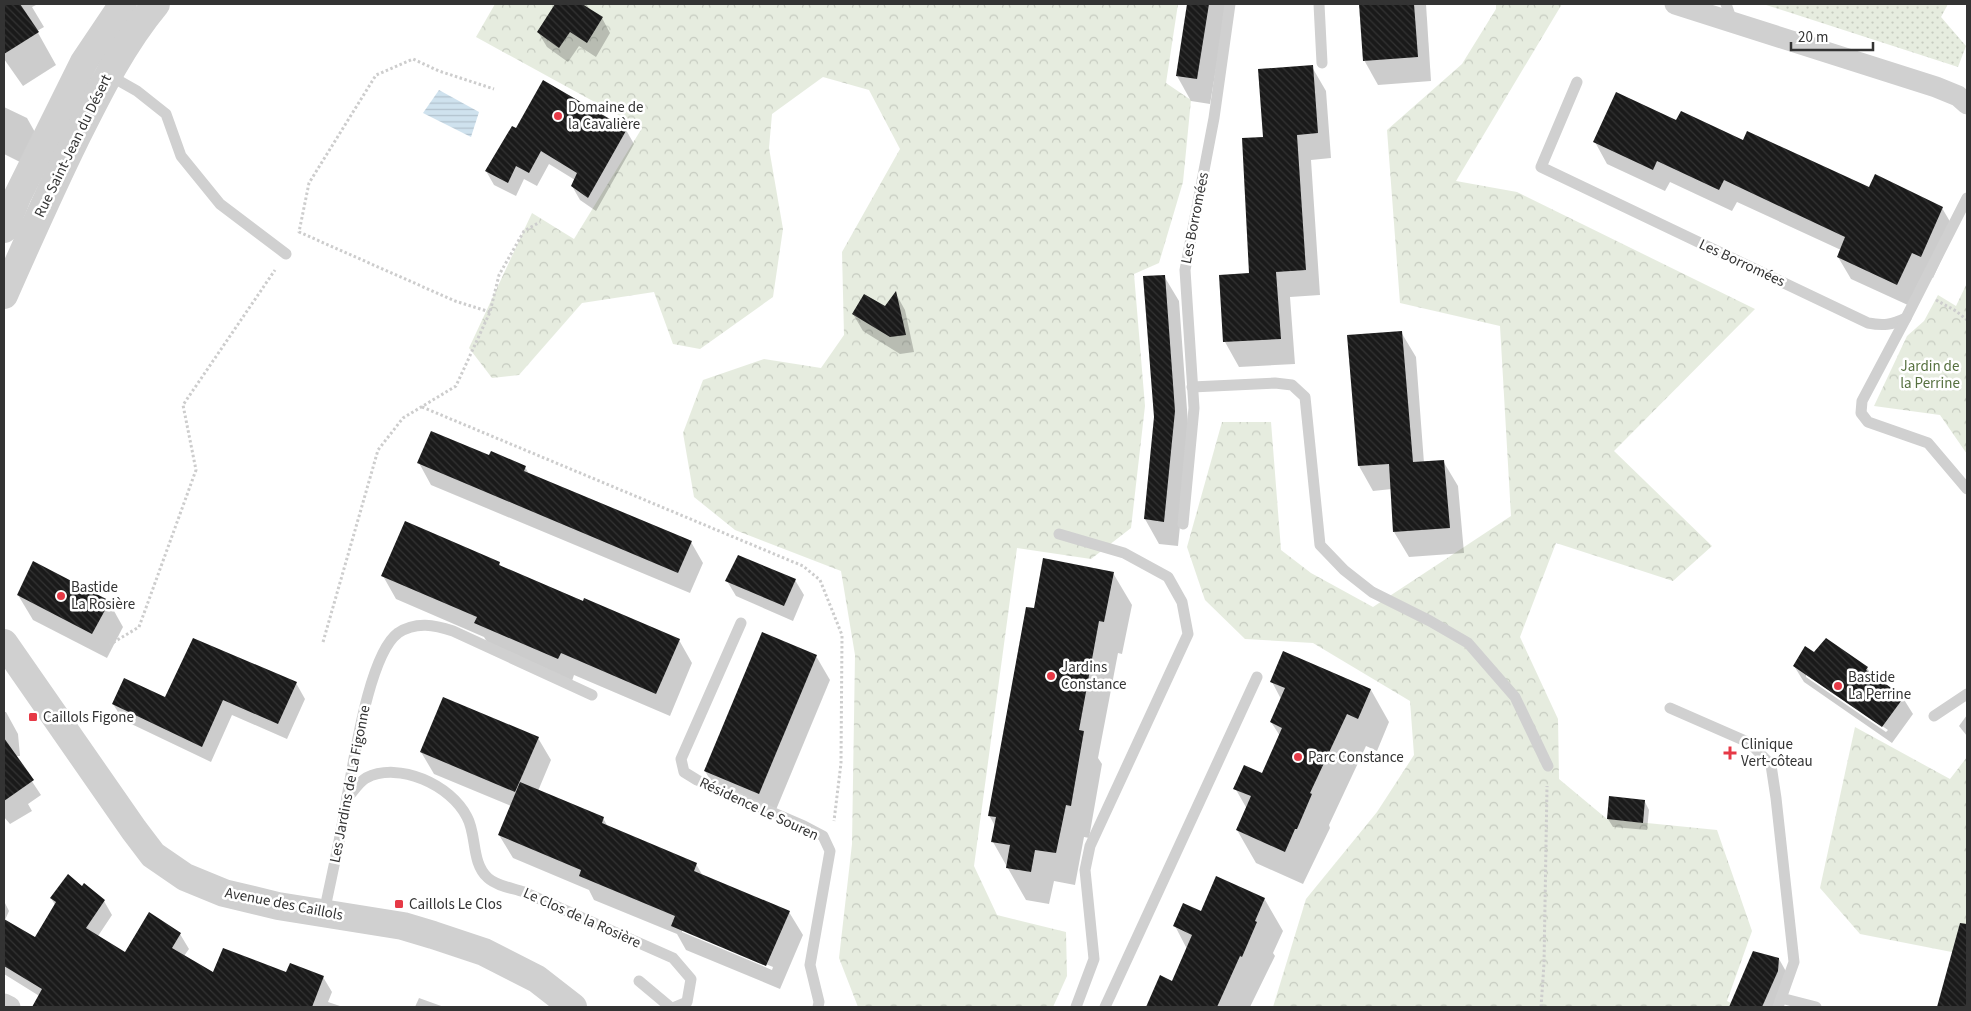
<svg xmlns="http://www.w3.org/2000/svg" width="1971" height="1011" font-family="'Source Sans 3',sans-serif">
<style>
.grass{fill:url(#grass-dots)}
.forest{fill:url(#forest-crowns)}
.water{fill:url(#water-rules)}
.shadow{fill:#0003;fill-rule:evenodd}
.building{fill:url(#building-back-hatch)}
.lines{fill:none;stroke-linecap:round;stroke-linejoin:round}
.path{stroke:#cdcdcd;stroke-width:3;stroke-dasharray:2.5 2.5;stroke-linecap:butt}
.service{stroke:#d0d0d0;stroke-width:11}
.minor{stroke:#d0d0d0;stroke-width:21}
.tertiary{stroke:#d0d0d0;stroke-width:28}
.poi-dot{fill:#e63946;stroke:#fff;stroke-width:2}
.labels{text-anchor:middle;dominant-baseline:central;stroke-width:5;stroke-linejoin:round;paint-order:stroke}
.poi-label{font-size:15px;fill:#333;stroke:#fff;text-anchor:start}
.street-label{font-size:15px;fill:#333;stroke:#fff}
.park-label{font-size:15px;fill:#56703f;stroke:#fff}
</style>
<defs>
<pattern id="grass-dots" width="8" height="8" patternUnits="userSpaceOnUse" patternTransform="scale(1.25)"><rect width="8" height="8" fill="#e6ecdf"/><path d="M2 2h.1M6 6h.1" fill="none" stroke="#c6cbc0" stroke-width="1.8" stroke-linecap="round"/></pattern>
<pattern id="forest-crowns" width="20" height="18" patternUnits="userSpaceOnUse" patternTransform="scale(1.25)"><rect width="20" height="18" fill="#e6ecdf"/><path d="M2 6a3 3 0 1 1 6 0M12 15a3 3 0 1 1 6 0" fill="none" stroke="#c6cbc0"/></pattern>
<pattern id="water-rules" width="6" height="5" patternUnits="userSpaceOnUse" patternTransform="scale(1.25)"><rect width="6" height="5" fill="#cfe2ee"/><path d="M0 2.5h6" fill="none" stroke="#b2c2cd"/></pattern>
<pattern id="building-back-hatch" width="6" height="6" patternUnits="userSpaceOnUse" patternTransform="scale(1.25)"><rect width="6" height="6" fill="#1a1a1a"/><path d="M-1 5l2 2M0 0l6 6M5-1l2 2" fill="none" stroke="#333"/></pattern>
</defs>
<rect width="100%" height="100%" fill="#fff"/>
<polygon class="grass" points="1763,4 1948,4 1941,17 1966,46 1958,67"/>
<g class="forest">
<polygon points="495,4 1178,4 1166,83 1191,100 1183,182 1159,263 1134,274 1145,406 1131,528 1091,559 1017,548 974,866 997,915 1066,932 1067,976 1053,1007 858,1007 839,958 852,844 855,655 841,571 735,530 694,497 683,433 703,380 764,359 821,368 844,335 842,252 900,149 869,90 823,77 772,114 769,148 783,229 773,297 700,349 673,344 654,292 582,303 519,375 492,378 469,348 532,213 574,239 642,128 476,37"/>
<polygon points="1496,4 1562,4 1456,181 1517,192 1755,309 1614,451 1712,546 1673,581 1556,543 1520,637 1558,719 1559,779 1607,819 1717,830 1752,931 1727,1001 1731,1003 1729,1007 1273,1007 1306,899 1377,812 1414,755 1410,701 1313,643 1245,639 1205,600 1187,547 1222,422 1271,422 1281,550 1311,573 1373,607 1511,516 1500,326 1400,303 1387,130 1462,64 1496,9"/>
<polygon points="1967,283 1967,454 1940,415 1874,406 1907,336 1924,321 1938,295 1956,306"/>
<polygon points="1855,727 1950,779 1967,757 1967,955 1860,934 1820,888"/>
</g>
<polygon class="water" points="439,90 479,112 471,137 423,113"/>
<g class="shadow">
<polygon points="4,4 38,4 32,7 44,27 37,31 56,65 23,86 4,59"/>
<polygon points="557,4 586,4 591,11 602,18 610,33 596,57 579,46 568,62 547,47 538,32"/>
<polygon points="1188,4 1227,4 1210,104 1191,101 1177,76"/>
<polygon points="1360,4 1426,4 1431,81 1378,85 1364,60"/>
<polygon points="1312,67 1326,91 1331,158 1311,160 1320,295 1290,297 1295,364 1239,367 1225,342 1251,274 1264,138"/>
<polygon points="4,107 27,118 36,134 22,163 4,154"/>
<polygon points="1677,122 1744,141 1870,189 1942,208 1955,230 1933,278 1925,275 1910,306 1851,279 1838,257 1841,250 1737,202 1732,211 1670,182 1665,191 1607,164 1595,142"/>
<polygon points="516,130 626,130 634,144 596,211 580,200 572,186 575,180 549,164 537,186 524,179 516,196 494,185 486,171"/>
<polygon points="1164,276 1179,301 1189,437 1178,546 1159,544 1145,519 1155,417"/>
<polygon points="896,294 905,310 914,352 900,354 863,331 853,314 885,308"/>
<polygon points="1401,332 1416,357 1424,463 1443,461 1458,486 1464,553 1409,557 1394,532 1392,489 1373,491 1359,466"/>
<polygon points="419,463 525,467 529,474 691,542 703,563 690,593 431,485"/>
<polygon points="499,563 502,568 679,640 692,663 670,716 574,675 572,681 489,645 484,637 396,599 383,576"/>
<polygon points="1113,573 1132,605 1122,654 1118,653 1098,758 1102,764 1089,838 1084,837 1075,885 1054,881 1049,904 1026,900 993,842 995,826 989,815 1035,610"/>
<polygon points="795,580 804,595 793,621 736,596 727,581"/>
<polygon points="18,595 109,602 123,627 107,658 33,620"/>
<path d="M1826,640l41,28 4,6 32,24 10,16 -21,29 -88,-61 -10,-16 20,-13zM1806,674l82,56 -2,2 -80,-55z"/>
<polygon points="816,656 830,680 773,817 719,795 705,771"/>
<polygon points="1272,682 1371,690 1389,722 1377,751 1366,746 1329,825 1330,828 1303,884 1256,863 1237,830 1247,809 1235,788 1263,775 1280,736 1271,722 1281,699"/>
<polygon points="296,683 305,699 287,739 232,715 211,762 123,720 113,704"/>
<polygon points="4,712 6,712 18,734 20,756 15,756 41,795 28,804 32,811 10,824 4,817"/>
<polygon points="1967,715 1967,736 1959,726"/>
<path d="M538,738l13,22 -13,31 65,27 5,9 88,37 7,12 86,36 14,23 -23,54 -94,-39 -9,-16 -83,-34 -5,-10 -76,-32 -14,-23 12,-29 -77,-32 -13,-22zM682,930l91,37 -1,3 -90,-38z"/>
<polygon points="1645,802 1649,810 1647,830 1613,827 1608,819"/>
<polygon points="82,888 104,901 112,915 98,936 126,954 180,934 189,949 184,956 214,974 287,974 323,977 332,992 328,1002 343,1007 226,1007 204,1000 201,1007 57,1007 4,974 4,901 9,911 5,920 35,939 55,905 51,898"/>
<polygon points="1264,898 1283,931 1273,953 1275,956 1250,1007 1147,1007 1161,977 1173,982 1187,949 1175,926 1202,913"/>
<polygon points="1754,952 1779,959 1788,975 1779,1007 1730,1007"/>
<polygon points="1951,960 1967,965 1967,1007 1939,1007"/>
<polygon points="419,998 444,1007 415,1007"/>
</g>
<g class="building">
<polygon points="4,4 20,4 39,32 4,54"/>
<polygon points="555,4 582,4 603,17 587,43 570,32 559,48 537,32"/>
<polygon points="1187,4 1209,4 1197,79 1176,76"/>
<polygon points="1359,4 1414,4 1418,57 1363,61"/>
<polygon points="1313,65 1318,133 1297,135 1306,270 1276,272 1281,339 1223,342 1219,275 1249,273 1242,138 1263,137 1258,69"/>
<polygon points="543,80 627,129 588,198 571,186 577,173 541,151 529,173 516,166 508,183 485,171 512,126 516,128"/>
<polygon points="1616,92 1676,120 1681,111 1743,140 1747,131 1869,187 1875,174 1943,207 1921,257 1912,253 1897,285 1837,257 1845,237 1724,180 1719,190 1657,161 1653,170 1593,142"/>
<polygon points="1165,275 1175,411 1164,522 1144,519 1154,417 1143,276"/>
<polygon points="896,291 906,335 890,337 852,314 864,294 885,306"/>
<polygon points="1402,331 1413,462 1444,460 1450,528 1393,532 1389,464 1358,466 1347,335"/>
<polygon points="431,431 489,455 491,451 526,466 524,471 692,541 678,573 417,463"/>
<polygon points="405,521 500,562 499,565 583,601 584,598 680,639 656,694 561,653 558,659 474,623 477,617 381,576"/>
<polygon points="738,555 796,579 784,606 725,581"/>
<polygon points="1043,558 1114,572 1104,622 1099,621 1079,730 1084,731 1071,806 1066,805 1056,853 1035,850 1031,872 1006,868 1010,845 991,842 996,817 988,816 1026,607 1034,608"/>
<polygon points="33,561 110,601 92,634 17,595"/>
<polygon points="762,632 817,655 759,794 704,771"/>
<polygon points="193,638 297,682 278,724 223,700 202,747 112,704 124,678 165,697"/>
<polygon points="1826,638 1868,667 1866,670 1904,697 1882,727 1793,666 1805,646 1814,652"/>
<polygon points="1283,651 1371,689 1358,719 1347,714 1310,793 1312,794 1297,829 1295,829 1285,852 1236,830 1251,796 1233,789 1244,765 1262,773 1282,728 1270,722 1285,688 1270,682"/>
<polygon points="443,697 539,737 515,792 420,752"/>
<polygon points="4,738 34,780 4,801"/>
<polygon points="520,782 604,817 602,823 697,863 694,871 790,911 766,966 671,926 675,916 579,876 581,870 498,835"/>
<polygon points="1609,796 1645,800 1643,823 1607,819"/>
<polygon points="68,874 82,886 84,883 105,900 86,928 125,952 149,912 181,933 172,948 213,972 223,948 286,972 290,963 324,976 312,1007 32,1007 42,989 4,966 4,919 35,937 56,902 50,898"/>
<polygon points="1216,876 1265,898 1255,921 1257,922 1242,957 1240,956 1217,1007 1146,1007 1160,975 1172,981 1192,935 1173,926 1183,903 1201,911"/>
<polygon points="1960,923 1967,924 1967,1007 1937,1007"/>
<polygon points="1753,951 1779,958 1778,971 1762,1007 1729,1007"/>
</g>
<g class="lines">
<g class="path">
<polyline points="1936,300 1956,311 1967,320"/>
<polyline points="490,312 455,301 299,232 309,183 376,75 413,59 439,71 494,89"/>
<polyline points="422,407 803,566 820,580 842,635 841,763 834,821"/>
<polyline points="323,642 378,450 403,418 456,386 490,312 499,275 524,231 540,222"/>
<polyline points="109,645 139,627 196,470 183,405 275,270"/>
<polyline points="1541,1007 1544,964 1547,786"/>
</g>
<g class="service">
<polyline points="1319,4 1322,63"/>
<polyline points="1726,4 1732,21"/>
<polyline points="107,74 137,91 166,114 181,156 220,204 286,254"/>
<path d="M1577,82l-36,85 327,156c15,3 24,2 38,-5l61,-120"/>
<polyline points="1906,318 1862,401 1861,413 1868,422 1928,443 1967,489"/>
<polyline points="1192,387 1275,383 1292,385 1305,397 1320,545 1344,570 1372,592 1430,621 1468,643 1515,697 1548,766"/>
<polyline points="1183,524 1194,408 1185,270 1214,118 1230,4"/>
<polyline points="1059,534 1124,553 1168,577 1182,602 1188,634 1090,846 1085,870 1094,959 1076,1007"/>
<polyline points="741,623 681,759 684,772 697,780 804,826 823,836 830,851 810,965 819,1002 818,1007"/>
<polyline points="1670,708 1750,743 1771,765 1776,798 1794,962 1778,1007"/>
<polyline points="1934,716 1967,694"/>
<path d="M347,798c6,-6 12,-16 19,-20 33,-17 85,7 101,39 10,18 4,46 21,61 9,8 24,10 36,14l149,66 18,21 -4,23 -12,5"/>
<path d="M324,913c8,-39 17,-77 23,-116 7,-36 22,-143 51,-164 18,-12 37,-8 55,-2l139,64"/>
<polyline points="639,981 670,1007"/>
<polyline points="1781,998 1816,1007"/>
<polyline points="1105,1007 1257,677"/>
</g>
<g class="minor">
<polyline points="1675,4 1936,87 1958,96 1967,104"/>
<polyline points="4,1004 10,1007"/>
</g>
<g class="tertiary">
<polyline points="4,229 18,195 84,62 123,4"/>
<path d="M4,295c23,-52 46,-104 71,-155 24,-48 47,-95 81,-136"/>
<polyline points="4,643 134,830 153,855 185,877 224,893 278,906 403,926 433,935 484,952 537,979 573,1007"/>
</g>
</g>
<g class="poi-dot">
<circle cx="558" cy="116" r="5"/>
<circle cx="61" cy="596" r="5"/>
<circle cx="1051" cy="676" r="5"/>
<circle cx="1838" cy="686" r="5"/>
<rect x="28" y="712" width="10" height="10" rx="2.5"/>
<path d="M1727.5 745.5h5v5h5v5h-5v5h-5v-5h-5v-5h5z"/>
<circle cx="1298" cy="757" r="5"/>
<rect x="394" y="899" width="10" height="10" rx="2.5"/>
</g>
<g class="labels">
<g class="poi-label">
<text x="568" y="107">Domaine de<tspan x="568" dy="17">la Cavalière</tspan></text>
<text x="71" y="587">Bastide<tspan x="71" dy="17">La Rosière</tspan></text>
<text x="1061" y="667">Jardins<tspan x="1061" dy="17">Constance</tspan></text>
<text x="1848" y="677">Bastide<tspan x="1848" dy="17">La Perrine</tspan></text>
<text x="43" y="717">Caillols Figone</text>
<text x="1741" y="744">Clinique<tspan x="1741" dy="17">Vert-côteau</tspan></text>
<text x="1308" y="757">Parc Constance</text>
<text x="409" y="904">Caillols Le Clos</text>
</g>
<g class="street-label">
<text transform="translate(73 146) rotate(-64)">Rue Saint-Jean du Désert</text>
<text transform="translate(1195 218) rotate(-79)">Les Borromées</text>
<text transform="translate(1742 263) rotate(25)">Les Borromées</text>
<text transform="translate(350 784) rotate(-79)">Les Jardins de La Figonne</text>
<text transform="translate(759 809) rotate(25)">Résidence Le Souren</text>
<text transform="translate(284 904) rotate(11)">Avenue des Caillols</text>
<text transform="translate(582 918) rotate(24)">Le Clos de la Rosière</text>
</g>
<g class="park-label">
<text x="1930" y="366">Jardin de<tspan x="1930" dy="17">la Perrine</tspan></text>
</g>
</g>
<rect width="1971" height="1011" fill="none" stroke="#333333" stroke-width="10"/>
<path d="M1791 42v8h82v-8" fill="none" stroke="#333333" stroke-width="2.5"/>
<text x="1798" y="42" font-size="15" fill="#333333" stroke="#ffffff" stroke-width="4" paint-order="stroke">20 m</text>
</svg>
